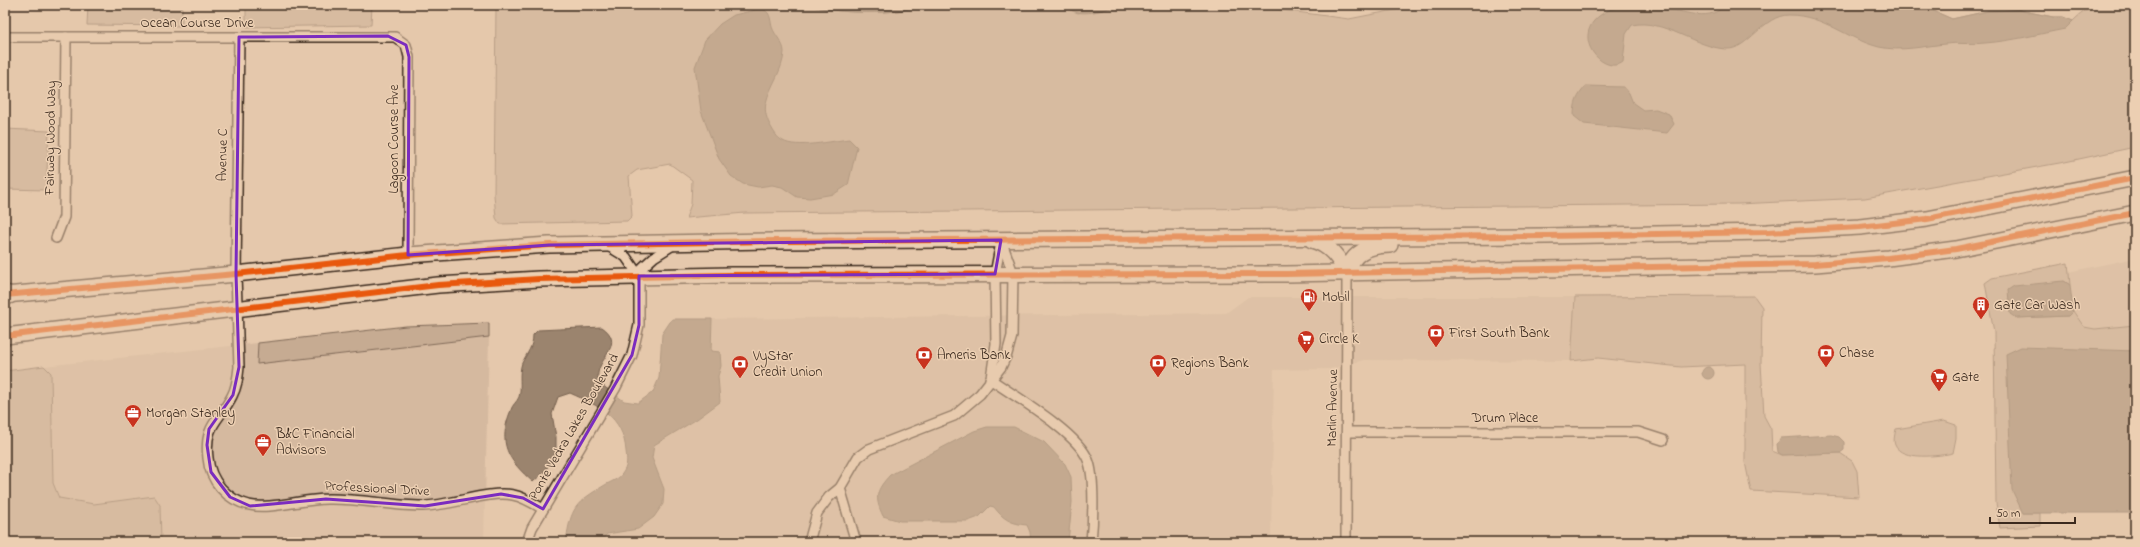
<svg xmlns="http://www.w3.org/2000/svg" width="2140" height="547" font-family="'Indie Flower',sans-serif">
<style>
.built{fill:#d5b99f}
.green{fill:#c6ab92;stroke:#806a58}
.water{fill:#9b846e;stroke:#75604e}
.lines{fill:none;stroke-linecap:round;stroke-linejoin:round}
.minor-casing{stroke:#3b2a1e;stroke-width:12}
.primary-casing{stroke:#3b2a1e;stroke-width:18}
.motorway-casing{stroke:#3b2a1e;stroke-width:20}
.minor{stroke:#eccfb2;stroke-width:9}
.primary{stroke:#eccfb2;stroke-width:15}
.motorway{stroke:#eccfb2;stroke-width:17}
.cycleway-casing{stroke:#eccfb2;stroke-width:8}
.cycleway{stroke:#e8590c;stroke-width:6}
.marked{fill:none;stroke:#7b2cbf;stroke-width:3;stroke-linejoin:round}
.labels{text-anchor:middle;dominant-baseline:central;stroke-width:3;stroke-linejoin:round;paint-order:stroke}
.street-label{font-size:14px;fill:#3b2a1e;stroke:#eccfb2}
.poi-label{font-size:14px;fill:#3b2a1e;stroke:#eccfb2;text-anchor:start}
</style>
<rect width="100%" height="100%" fill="#e5c8ac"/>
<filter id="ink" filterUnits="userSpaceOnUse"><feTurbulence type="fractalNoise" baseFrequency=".025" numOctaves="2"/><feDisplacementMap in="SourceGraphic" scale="8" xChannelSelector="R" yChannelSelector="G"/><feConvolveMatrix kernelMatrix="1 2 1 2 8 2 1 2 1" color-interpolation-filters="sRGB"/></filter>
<g filter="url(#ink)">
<g class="built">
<polygon points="2135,258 2135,325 2095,329 2084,327 2073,311 2068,272"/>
<polygon points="1248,297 1575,297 1571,361 1364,360 1330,369 1274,370 1271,542 600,542 607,534 638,529 664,489 652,458 654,445 697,419 720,402 718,376 721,366 720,352 711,352 712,319 1226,313"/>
<polygon points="489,337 484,542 161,542 160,505 154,496 94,504 59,498 53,483 51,373 44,366 258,343 257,364"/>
</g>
<g class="green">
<polygon points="88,5 182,5 182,26 87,25"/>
<polygon points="246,5 372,5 371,25 246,27"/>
<path d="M496,5h314c26,9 87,11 111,0h146l3,5 8,3 44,-8h122l105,14 71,-14h500l32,14 36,-8 31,-1 34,7h10l10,4c21,-21 34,-16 62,-16v142l-70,15 -200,36 -127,6 -993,9 -59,5 5,-14 1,-24 -22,-16 -33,6 -8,6 3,40 -5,5 -127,3 -4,-6 -2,-23z"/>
<polygon points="5,129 49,131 46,190 5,189"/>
<polygon points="2068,263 2070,285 2064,281 2016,318 2068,316 2073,311 2084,327 2095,329 2135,325 2135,351 2127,351 2023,513 2040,513 2040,526 2000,528 1996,503 1994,332 1985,283 1992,278"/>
<polygon points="1754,296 1762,307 1761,363 1764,416 1771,429 1772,451 1782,455 1840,453 1852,461 1857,471 1859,497 1751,491 1745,462 1745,364 1681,367 1598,358 1571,361 1575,297"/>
<polygon points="489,323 489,337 257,364 258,343 406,326"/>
<polygon points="44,366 51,373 53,483 59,498 94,504 154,496 160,505 161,542 5,542 5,371"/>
<path d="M1944,421l12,4v13l-3,15c-13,3 -52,8 -58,-8 -2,-5 0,-11 1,-16z"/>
</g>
<g class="water">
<path d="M810,5h111c-24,11 -85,9 -111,0z"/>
<path d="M1067,5h55c-15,3 -45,16 -55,0z"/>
<path d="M1624,5c15,0 30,1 44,4 18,3 43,13 57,-4h195l32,14 36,-8 31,-1 34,7h10l10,4 -8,8c-26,5 -53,12 -80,14 -13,2 -27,-1 -40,1 -21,2 -44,8 -66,3 -32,-8 -56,-32 -90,-32 -26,0 -41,35 -62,34 -32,-1 -63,-31 -95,-24l-6,9 -3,28c-22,17 -67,-40 1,-57z"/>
<path d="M760,9c11,1 10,10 12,18 3,9 12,16 12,25 -1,19 -14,33 -18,51 -2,8 1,17 5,24 3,5 6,11 12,14 13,8 50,0 66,-2l8,8 -9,38 -14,9 -24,4 -13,-1 -15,-10 -10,-2 -14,2 -15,-3 -12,-8 -12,-17 -18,-48 -6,-44 10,-27 15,-16 14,-9z"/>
<path d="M1586,86l38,1 5,6 4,10 10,7 13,-1 13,5 5,10 -7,9 -83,-9 -10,-8c0,-13 3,-20 12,-30z"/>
<polygon points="2064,281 2070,285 2073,311 2068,316 2016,318 2010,314 2008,290 2014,286"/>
<path d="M672,319h40l-1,32 9,1 1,14 -3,10 2,26 -23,17 -43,26 -2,13 12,31 -1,15 -9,13 -16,12 -31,5 -7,8h-34c5,-35 9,-39 39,-57 5,-3 14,-6 17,-11 6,-8 5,-14 4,-23 -3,-35 -27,-45 -56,-58l-12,4 -6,17 4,23v16l-11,18 -12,11c-25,-22 -36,-38 -22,-72 1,-5 6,-8 8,-13 3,-10 -1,-23 3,-34 5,-10 11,-16 11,-28l5,-5 64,-3c23,16 -2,30 -4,46 -1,3 1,7 1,10l25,18 14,2 15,-11 6,-14 3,-44z"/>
<polygon points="2021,347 2135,351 2135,513 2023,513 2012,490 2006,354"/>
<circle cx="1708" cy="373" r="6"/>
<path d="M987,427h27l30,15 21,22 6,13 1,25 -4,40h-37l-1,-10 -3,-7c-16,-1 -24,-6 -33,-18l-4,-1 -11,11 -11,4h-68l-17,-5c-9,-19 -7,-26 7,-41l84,-44z"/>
<polygon points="1831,435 1839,437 1844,442 1844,450 1840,453 1782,455 1778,452 1777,444 1781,438"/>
</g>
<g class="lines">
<defs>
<g id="minor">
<polyline points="5,37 395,37 406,45 409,57 408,255"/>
<path d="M239,37l-3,237 3,93c-1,10 -2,20 -7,29 -13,26 -28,28 -24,62 2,23 19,42 41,47 19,5 55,-6 78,-6 32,-1 64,7 96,7 28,0 65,-16 90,-11 11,2 20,8 30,14"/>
<polyline points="56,238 64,217 66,37"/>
<polyline points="608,246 626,257 639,276"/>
<polyline points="991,378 996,344 995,274 1001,242"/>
<path d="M990,379c26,18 88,54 98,81 7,16 5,63 3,82"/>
<polyline points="1347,432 1638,432 1663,440"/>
<polyline points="840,488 856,542"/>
<polyline points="527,542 532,528 615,389 632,355 639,325 639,276 643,267 654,257 673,245"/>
<polyline points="809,542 817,513 829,497 840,488 858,457 869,449 954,416 980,394 1001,367 1007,354 1012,336 1013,273 1001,240"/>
<polyline points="1346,542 1347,274"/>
</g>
<g id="primary">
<path d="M1312,240c18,5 27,18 35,34"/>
<path d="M1347,274c4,-22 23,-29 43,-29"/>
<polyline points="5,295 236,274 408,255 549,245 776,241 1547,236 1767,232 1860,227 1927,219 2135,178"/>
<polyline points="5,336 438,285 539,279 731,275 1286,274 1815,264 1888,258 1956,249 2135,213"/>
</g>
<polyline id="motorway" points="5,294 9,295"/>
</defs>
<use href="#minor" class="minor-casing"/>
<use href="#primary" class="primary-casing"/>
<use href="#motorway" class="motorway-casing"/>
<use href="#minor" class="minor"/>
<use href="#primary" class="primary"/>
<use href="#motorway" class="motorway"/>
<defs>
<g id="cycleway">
<polyline points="5,295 236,274 408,255 549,245 776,241 1547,236 1767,232 1860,227 1927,219 2135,178"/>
<polyline points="5,336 438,285 539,279 731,275 1286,274 1815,264 1888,258 1956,249 2135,213"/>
</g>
</defs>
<use href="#cycleway" class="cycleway-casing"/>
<use href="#cycleway" class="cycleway"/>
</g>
</g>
<path d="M0 0H2140V547H0ZM388,36l18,9 3,12 -1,198 141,-10 452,-5 -6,34 -356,2v49l-7,30 -89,154 -20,-11 -22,-4 -76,12 -99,-7 -76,7 -20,-9 -19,-25 -4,-27 2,-16 24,-34 6,-28 -3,-93 3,-237z" fill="#e5c8ac" fill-opacity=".55" fill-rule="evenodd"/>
<path class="marked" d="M388,36l18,9 3,12 -1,198 141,-10 452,-5 -6,34 -356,2v49l-7,30 -89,154 -20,-11 -22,-4 -76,12 -99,-7 -76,7 -20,-9 -19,-25 -4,-27 2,-16 24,-34 6,-28 -3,-93 3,-237z"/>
<defs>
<symbol id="fuel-pin" viewBox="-11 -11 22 30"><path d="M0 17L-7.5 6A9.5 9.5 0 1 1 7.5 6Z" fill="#c8321e" stroke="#eccfb2"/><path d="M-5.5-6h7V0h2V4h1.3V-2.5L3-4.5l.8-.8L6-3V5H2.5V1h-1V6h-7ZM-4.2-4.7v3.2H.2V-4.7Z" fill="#fff"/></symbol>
<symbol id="building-pin" viewBox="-11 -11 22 30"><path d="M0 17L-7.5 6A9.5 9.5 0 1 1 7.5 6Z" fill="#c8321e" stroke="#eccfb2"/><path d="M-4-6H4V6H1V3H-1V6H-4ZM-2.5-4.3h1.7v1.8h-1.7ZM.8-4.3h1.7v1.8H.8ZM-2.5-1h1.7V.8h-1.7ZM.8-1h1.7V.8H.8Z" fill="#fff"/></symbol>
<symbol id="bank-pin" viewBox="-11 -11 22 30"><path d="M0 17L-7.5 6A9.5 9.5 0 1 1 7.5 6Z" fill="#c8321e" stroke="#eccfb2"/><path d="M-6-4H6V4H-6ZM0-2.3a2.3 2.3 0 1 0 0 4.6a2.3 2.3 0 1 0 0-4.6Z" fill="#fff"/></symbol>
<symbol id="supermarket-pin" viewBox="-11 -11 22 30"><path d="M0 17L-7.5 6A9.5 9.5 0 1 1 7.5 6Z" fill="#c8321e" stroke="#eccfb2"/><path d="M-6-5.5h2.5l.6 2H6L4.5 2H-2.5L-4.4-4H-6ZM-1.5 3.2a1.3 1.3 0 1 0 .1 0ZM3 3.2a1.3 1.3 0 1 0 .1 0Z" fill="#fff"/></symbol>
<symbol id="office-pin" viewBox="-11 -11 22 30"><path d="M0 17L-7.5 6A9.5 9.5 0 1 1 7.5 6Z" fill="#c8321e" stroke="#eccfb2"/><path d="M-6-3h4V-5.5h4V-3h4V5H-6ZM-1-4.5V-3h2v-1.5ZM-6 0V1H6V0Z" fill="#fff"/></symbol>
</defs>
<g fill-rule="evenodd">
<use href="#fuel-pin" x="1299" y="287" width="20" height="27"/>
<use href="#building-pin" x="1971" y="295" width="20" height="27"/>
<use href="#bank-pin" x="1426" y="323" width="20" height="27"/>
<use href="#supermarket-pin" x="1296" y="329" width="20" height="27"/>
<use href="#bank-pin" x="1816" y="343" width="20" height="27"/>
<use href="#bank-pin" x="914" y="345" width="20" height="27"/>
<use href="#bank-pin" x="1148" y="353" width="20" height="27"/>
<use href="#bank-pin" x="730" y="354" width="20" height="27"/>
<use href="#supermarket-pin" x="1929" y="367" width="20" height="27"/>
<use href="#office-pin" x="123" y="403" width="20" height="27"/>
<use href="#office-pin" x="253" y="432" width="20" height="27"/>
</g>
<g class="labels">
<g class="street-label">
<text x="197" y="23">Ocean Course Drive</text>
<text transform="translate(51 138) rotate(-89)">Fairway Wood Way</text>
<text transform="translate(394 139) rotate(-90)">Lagoon Course Ave</text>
<text transform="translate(223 155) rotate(-89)">Avenue C</text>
<text transform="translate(1333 408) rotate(-89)">Marlin Avenue</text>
<text x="1505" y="418">Drum Place</text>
<text transform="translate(574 427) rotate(-60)">Ponte Vedra Lakes Boulevard</text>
<text transform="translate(377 489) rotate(3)">Professional Drive</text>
</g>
<g class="poi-label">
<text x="1322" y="297">Mobil</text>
<text x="1994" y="305">Gate Car Wash</text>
<text x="1449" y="333">First South Bank</text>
<text x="1319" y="339">Circle K</text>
<text x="1839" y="353">Chase</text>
<text x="937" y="355">Ameris Bank</text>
<text x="753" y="356">VyStar<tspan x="753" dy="16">Credit Union</tspan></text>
<text x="1171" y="363">Regions Bank</text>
<text x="1952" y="377">Gate</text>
<text x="146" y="413">Morgan Stanley</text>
<text x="276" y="434">B&amp;C Financial<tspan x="276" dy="16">Advisors</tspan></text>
</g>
</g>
<rect width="2140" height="547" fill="none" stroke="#eccfb2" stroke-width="20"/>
<rect x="10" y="10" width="2120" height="527" fill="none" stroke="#3b2a1e" stroke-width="1.5" filter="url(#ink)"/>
<path d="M1990 517v6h85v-6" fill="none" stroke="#3b2a1e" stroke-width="2"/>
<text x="1996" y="517" font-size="12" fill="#3b2a1e" stroke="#eccfb2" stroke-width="3" paint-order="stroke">50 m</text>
</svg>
